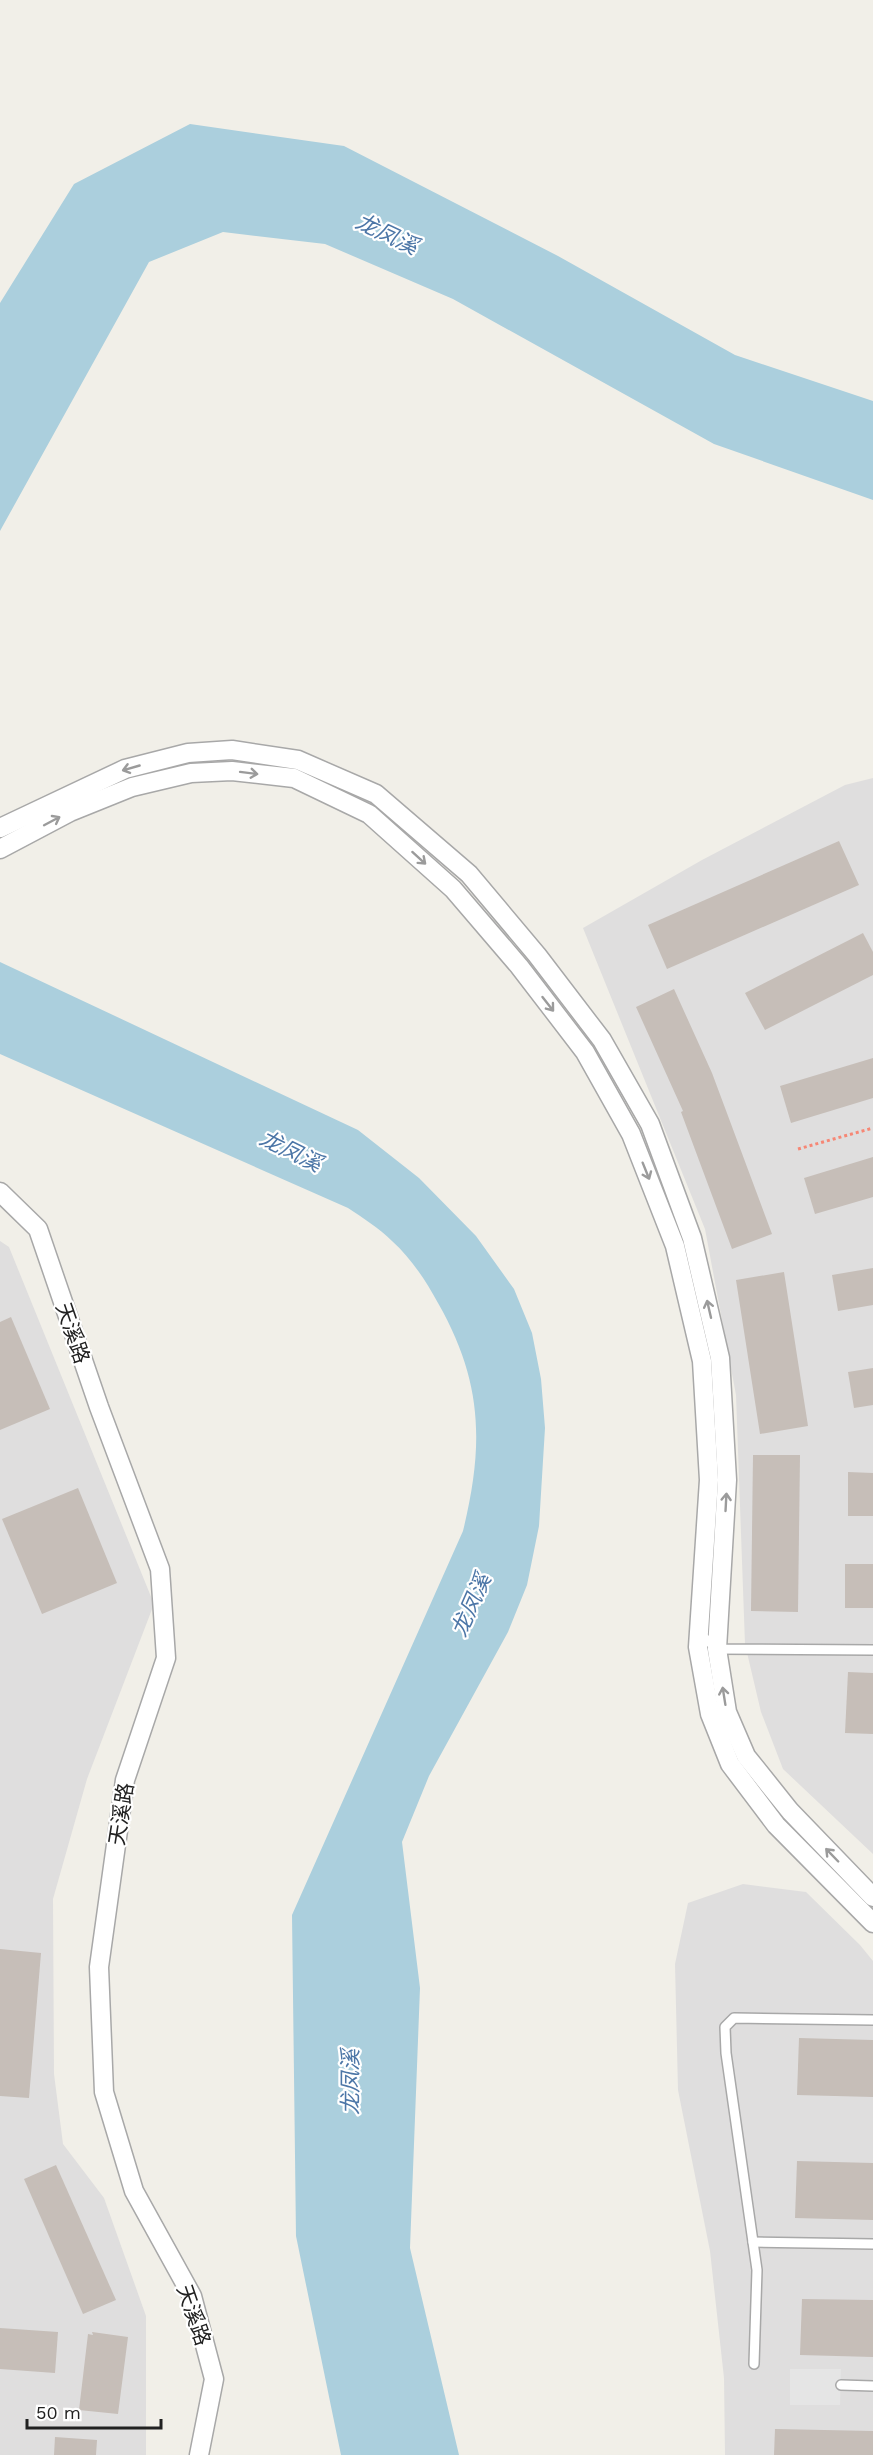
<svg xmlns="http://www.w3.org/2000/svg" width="873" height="2455" font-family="'Work Sans','Noto Sans SC',sans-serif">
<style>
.residential{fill:#dfdede}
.parking{fill:#e5e5e5}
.water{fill:#abcfdd}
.building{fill:#c6beb8}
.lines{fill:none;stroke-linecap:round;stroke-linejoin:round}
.service-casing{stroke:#a8a8a8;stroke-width:12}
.minor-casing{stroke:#a8a8a8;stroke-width:21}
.path{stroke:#f68775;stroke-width:3;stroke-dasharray:3 3;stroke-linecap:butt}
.service{stroke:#fff;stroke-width:9}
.minor{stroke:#fff;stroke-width:18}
.oneway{stroke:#9b9b9b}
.labels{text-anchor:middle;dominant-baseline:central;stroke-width:4.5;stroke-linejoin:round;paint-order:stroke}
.street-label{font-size:21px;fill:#212121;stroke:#fff}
.water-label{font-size:22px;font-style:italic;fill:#4c76a7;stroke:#fff}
</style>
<rect width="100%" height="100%" fill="#f1efe8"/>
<g class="residential">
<polygon points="873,778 873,1854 783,1769 761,1712 745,1644 736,1395 705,1229 583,928 702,860 845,785"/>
<polygon points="0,1241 9,1247 154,1604 87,1779 53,1899 54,2074 63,2144 104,2198 146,2316 146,2455 0,2455"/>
<polygon points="743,1884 806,1892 860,1945 873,1961 873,2455 725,2455 724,2378 710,2251 678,2090 675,1964 688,1903"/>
</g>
<polygon class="parking" points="790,2369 841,2369 840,2405 790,2405"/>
<g class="water">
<polygon points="190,124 344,146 558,256 735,355 873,401 873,500 714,444 453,299 325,244 223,232 149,262 0,531 0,303 74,184"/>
<path d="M0,962l358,168 61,48 57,58 38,53 18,44 9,46 4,49 -6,98 -12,59 -19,47 -79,144 -27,66 18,146 -10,260 49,207h-118l-45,-219 -4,-321 171,-384c21,-86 20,-149 -25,-228 -12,-22 -27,-45 -46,-62 -13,-13 -29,-23 -44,-33l-348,-154z"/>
</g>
<g class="building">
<polygon points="839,841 859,885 667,969 648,925"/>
<polygon points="863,933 873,952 873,975 765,1030 745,993"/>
<polygon points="674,989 712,1073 772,1234 732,1249 681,1112 683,1111 636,1007"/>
<polygon points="873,1058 873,1098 791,1123 780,1086"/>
<polygon points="873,1157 873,1197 815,1214 804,1178"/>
<polygon points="873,1268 873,1305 838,1311 832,1275"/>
<polygon points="784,1272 808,1426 760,1434 736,1280"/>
<polygon points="11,1317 50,1409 0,1430 0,1322"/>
<polygon points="873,1368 873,1405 854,1408 848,1372"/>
<polygon points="753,1455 800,1455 798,1612 751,1611"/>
<polygon points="848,1472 873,1473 873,1516 848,1516"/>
<polygon points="78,1488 117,1583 42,1614 2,1519"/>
<rect x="845" y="1564" width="28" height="44"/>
<polygon points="848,1672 873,1673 873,1734 845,1733"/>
<polygon points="0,1949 41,1953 29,2098 0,2096"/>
<polygon points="799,2038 873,2040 873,2097 797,2095"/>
<polygon points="797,2161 873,2163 873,2220 795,2218"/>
<polygon points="56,2165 116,2300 83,2314 24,2179"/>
<polygon points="802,2299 873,2300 873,2357 800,2355"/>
<polygon points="0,2328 58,2332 55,2373 0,2369"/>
<polygon points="92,2332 128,2337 118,2414 79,2410 88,2334 93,2335"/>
<polygon points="775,2429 873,2431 873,2455 774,2455"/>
<polygon points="55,2437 97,2440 96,2455 54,2455"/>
</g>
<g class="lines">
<defs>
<g id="service">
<polyline points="699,1633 717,1649 873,1650"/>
<polyline points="753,2242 873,2244"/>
<polyline points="754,2364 757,2270 726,2053 725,2027 734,2018 873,2020"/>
<polyline points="841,2385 873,2386"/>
</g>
<g id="minor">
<polyline points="0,828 125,769 188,753 232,750 298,760 376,794 469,874 537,955 602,1040 650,1124 692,1238 720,1358 727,1480 717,1649 727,1712 746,1756 790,1811 873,1897"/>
<polyline points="0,849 70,812 132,787 191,773 232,771 294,778 369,814 453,889 519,966 585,1052 631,1134 675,1246 702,1361 709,1480 698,1647 710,1714 730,1764 776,1825 873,1923"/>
<polyline points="0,1192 38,1229 99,1407 160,1569 166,1658 125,1780 99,1967 104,2092 134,2191 192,2296 214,2379 199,2455"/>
</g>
</defs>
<use href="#service" class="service-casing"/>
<use href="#minor" class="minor-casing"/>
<polyline class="path" points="798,1149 873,1128"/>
<use href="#service" class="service"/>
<use href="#minor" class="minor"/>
</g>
<defs><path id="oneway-shaft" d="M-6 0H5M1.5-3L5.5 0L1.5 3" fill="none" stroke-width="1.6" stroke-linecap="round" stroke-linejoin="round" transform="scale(1.5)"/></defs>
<g class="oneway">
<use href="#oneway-shaft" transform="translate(131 768) rotate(164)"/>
<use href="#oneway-shaft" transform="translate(249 773) rotate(7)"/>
<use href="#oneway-shaft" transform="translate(52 821) rotate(-28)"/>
<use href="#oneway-shaft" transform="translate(419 858) rotate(42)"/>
<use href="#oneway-shaft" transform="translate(548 1004) rotate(52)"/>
<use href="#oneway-shaft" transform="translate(646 1171) rotate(68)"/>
<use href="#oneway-shaft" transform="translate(709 1309) rotate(-103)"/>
<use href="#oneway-shaft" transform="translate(726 1502) rotate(-87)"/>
<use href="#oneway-shaft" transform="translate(724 1696) rotate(-99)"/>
<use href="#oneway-shaft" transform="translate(832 1855) rotate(-134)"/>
</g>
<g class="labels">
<g class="street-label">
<text transform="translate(73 1333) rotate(71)">天溪路</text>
<text transform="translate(121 1814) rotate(-81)">天溪路</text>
<text transform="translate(194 2315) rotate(71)">天溪路</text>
</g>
<g class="water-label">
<text transform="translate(387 234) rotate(25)">龙凤溪</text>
<text transform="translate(291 1151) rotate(26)">龙凤溪</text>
<text transform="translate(471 1605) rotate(-66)">龙凤溪</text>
<text transform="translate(350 2082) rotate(-90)">龙凤溪</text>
</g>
</g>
<path d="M27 2419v9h134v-9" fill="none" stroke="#212121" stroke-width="3"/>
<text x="36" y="2419" font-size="18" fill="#212121" stroke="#ffffff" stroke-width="4.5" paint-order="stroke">50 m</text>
</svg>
